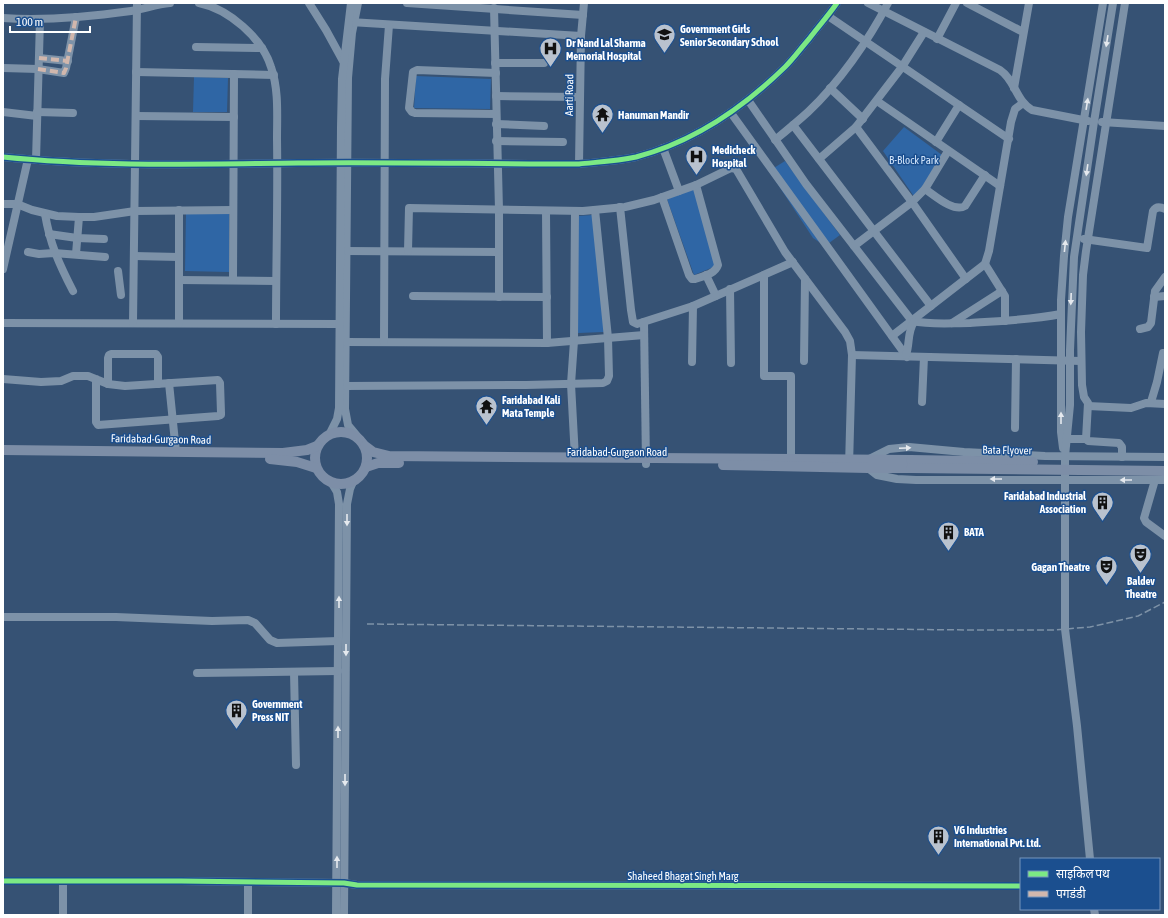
<svg xmlns="http://www.w3.org/2000/svg" width="1168" height="918" font-family="'Asap Condensed','Noto Sans Devanagari',sans-serif">
<style>
.green{fill:#2f66a5}
.lines{fill:none;stroke-linecap:round;stroke-linejoin:round}
.minor{stroke:#7d92a8;stroke-width:8}
.major{stroke:#7d8ea7;stroke-width:10}
.rail{stroke:#7e92a7;stroke-width:1.5;stroke-dasharray:7 3;stroke-linecap:butt}
.major-bridge{stroke:#7d8ea7;stroke-width:10}
.quiet{stroke:#d1b7ad;stroke-width:4;stroke-dasharray:8 4;stroke-linecap:butt}
.cycleway-casing{stroke:#1b4f8f;stroke-width:8}
.cycleway{stroke:#7ce984;stroke-width:5}
.oneway{fill:#e5e9ee}
.labels{text-anchor:middle;dominant-baseline:central;stroke-width:3;stroke-linejoin:round;paint-order:stroke}
.poi-label{font-size:11px;font-weight:bold;fill:#fff;stroke:#1b4f8f;text-anchor:start}
.street-label{font-size:11px;fill:#fff;stroke:#1b4f8f}
.park-label{font-size:11px;fill:#cfe3fa;stroke:#1b4f8f}
</style>
<rect width="100%" height="100%" fill="#365274"/>
<g class="green">
<polygon points="416,76 491,79 490,109 414,108"/>
<polygon points="194,77 228,78 227,112 193,112"/>
<polygon points="904,127 942,155 915,198 883,151"/>
<polygon points="785,161 840,235 825,246 813,238 769,171"/>
<polygon points="694,189 716,266 694,275 667,199"/>
<polygon points="186,213 229,213 229,272 185,271"/>
<polygon points="593,215 604,332 578,333 578,216"/>
</g>
<g class="lines">
<g class="minor">
<path d="M199,3c30,6 63,35 72,64 8,23 6,48 6,72 1,62 -1,123 -1,185"/>
<polyline points="309,3 326,30 343,61"/>
<polyline points="358,3 352,33 348,78 345,409 348,425 358,437"/>
<polyline points="407,3 583,15"/>
<path d="M868,3l132,67c15,10 16,31 32,40l56,11"/>
<polyline points="967,3 1023,32"/>
<polyline points="494,8 499,210 499,297"/>
<polyline points="828,16 1009,139"/>
<path d="M3,18c43,3 85,-1 128,-7 13,-2 26,-7 39,-8"/>
<polyline points="350,22 581,36"/>
<polyline points="937,39 956,3"/>
<polyline points="196,47 262,48"/>
<polyline points="39,58 68,61"/>
<polyline points="495,63 544,63"/>
<polyline points="3,68 38,69 64,73 66,68 76,17"/>
<polyline points="136,72 274,75"/>
<polyline points="830,88 863,119"/>
<polyline points="1014,88 1029,3"/>
<polyline points="496,96 580,97"/>
<path d="M748,100l58,84 106,137c19,4 38,2 58,2 31,-2 61,-3 91,-9"/>
<polyline points="877,101 1000,186"/>
<polyline points="3,112 37,116"/>
<polyline points="37,112 73,113"/>
<polyline points="731,113 907,357"/>
<polyline points="496,114 415,113 412,112 409,108 413,72 417,70 496,73"/>
<polyline points="136,116 234,117"/>
<polyline points="1102,122 1165,126"/>
<polyline points="496,124 544,126"/>
<polyline points="793,125 931,306"/>
<polyline points="856,127 912,202 966,279"/>
<path d="M775,140c11,-9 22,-18 33,-28 30,-28 61,-72 80,-109"/>
<polyline points="496,141 563,142"/>
<polyline points="936,142 959,105"/>
<polyline points="663,148 679,191"/>
<path d="M3,157c98,10 197,7 295,6 94,-1 187,1 281,1 19,-2 38,-3 57,-7 58,-15 107,-49 149,-90 9,-9 16,-19 24,-28 9,-12 19,-23 28,-36"/>
<polyline points="819,159 856,127 902,67 924,32"/>
<polyline points="36,160 40,20"/>
<polyline points="579,164 581,36 584,3"/>
<path d="M925,189c9,6 29,24 40,17l20,-31"/>
<path d="M662,197l27,78 3,4h3c9,-3 20,-5 23,-14l-22,-80"/>
<polyline points="3,204 17,204 32,210 57,216 79,217 94,217 135,211 233,210"/>
<polyline points="620,207 631,310 633,322 637,324 693,306 793,262"/>
<polyline points="546,211 547,343"/>
<path d="M45,214c5,30 14,50 28,77"/>
<polyline points="49,234 77,238 104,239"/>
<path d="M1084,239l63,9 6,-37c3,-5 8,-4 12,-2"/>
<polyline points="854,246 912,202 925,189 948,151"/>
<polyline points="346,251 499,252"/>
<polyline points="408,251 409,208 583,211 625,207 654,200 696,185 729,169 732,168 736,169 785,252 845,332 850,341 852,355 849,466"/>
<polyline points="28,252 39,254 54,253 105,257"/>
<polyline points="76,254 79,217"/>
<polyline points="134,256 179,257"/>
<polyline points="985,264 1005,296 1005,321"/>
<polyline points="3,269 28,159"/>
<polyline points="118,271 121,295"/>
<polyline points="706,275 716,296"/>
<polyline points="764,275 764,376 791,376 791,459"/>
<polyline points="179,280 276,281"/>
<polyline points="233,280 234,74"/>
<polyline points="730,289 731,363"/>
<polyline points="413,296 547,297"/>
<polyline points="1154,297 1165,296"/>
<polyline points="644,322 646,464"/>
<polyline points="3,323 339,324"/>
<polyline points="133,323 137,3"/>
<polyline points="179,323 179,210"/>
<polyline points="952,323 1002,291"/>
<polyline points="1140,329 1148,327 1151,323 1155,291 1165,277"/>
<polyline points="892,336 985,264 989,251 1011,122 1015,109 1023,103"/>
<polyline points="345,342 547,343 644,335"/>
<polyline points="384,342 385,79 389,25"/>
<polyline points="852,355 1081,361"/>
<path d="M906,355c4,-11 1,-23 8,-33"/>
<polyline points="804,361 805,279"/>
<polyline points="692,362 693,306"/>
<polyline points="3,379 41,382 61,381 73,376 88,376 108,384 125,386 218,380 220,383 221,413 221,415 218,416 98,425 96,422 96,379"/>
<polyline points="169,383 176,452"/>
<polyline points="108,384 108,358 109,355 111,354 156,354 158,357 158,384"/>
<polyline points="345,386 526,385 603,383 607,381 609,376 608,338 595,210"/>
<polyline points="922,402 924,357"/>
<polyline points="1151,402 1157,382 1163,353"/>
<polyline points="1088,406 1131,408 1146,403 1165,404"/>
<polyline points="1015,428 1016,359"/>
<polyline points="330,433 337,419 339,408 341,127 342,79 351,3"/>
<polyline points="1067,439 1086,439"/>
<polyline points="1063,448 1061,432 1061,300 1064,256 1068,217 1103,3"/>
<polyline points="1122,457 1122,447 1119,443 1088,441 1086,439 1088,403 1084,397 1082,385 1081,332 1083,275 1086,251 1125,3"/>
<polyline points="575,458 571,384 574,341 575,211"/>
<polyline points="869,459 889,449 909,447 964,452 1045,456 1165,457"/>
<polyline points="868,468 877,475 897,479 916,480 1165,480"/>
<polyline points="1155,480 1144,518 1146,522 1165,536"/>
<polyline points="331,482 337,492 339,504 336,915"/>
<polyline points="3,617 116,617 212,621 248,620 255,623 270,640 277,643 338,641"/>
<polyline points="294,672 296,765"/>
<polyline points="197,673 338,671"/>
<polyline points="1090,859 1077,726 1065,629 1065,456 1070,405 1070,350 1074,257 1094,122 1113,3"/>
<polyline points="3,881 181,881 344,883 357,885 1021,886"/>
<polyline points="63,881 63,915"/>
<polyline points="1094,909 1095,915"/>
<polyline points="248,915 248,882"/>
<polyline points="344,915 347,504 350,489 353,482"/>
</g>
<g class="major">
<circle cx="341" cy="458" r="26"/>
<polyline points="365,446 373,452 389,456 911,460"/>
<polyline points="3,450 283,453 307,450 317,446"/>
<polyline points="270,459 297,462 316,468"/>
<polyline points="723,465 868,468 911,468"/>
<polyline points="366,467 378,463 399,463"/>
</g>
<polyline class="rail" points="367,624 971,630 1054,630 1090,627 1138,616 1165,602"/>
<g class="major-bridge">
<polyline points="911,460 1033,462"/>
<polyline points="911,468 1165,471"/>
</g>
<g class="quiet">
<polyline points="39,58 68,61"/>
<polyline points="38,69 64,73 66,68 76,17"/>
</g>
<defs>
<g id="cycleway">
<path d="M3,157c98,10 197,7 295,6 94,-1 187,1 281,1 19,-2 38,-3 57,-7 58,-15 107,-49 149,-90 9,-9 16,-19 24,-28 9,-12 19,-23 28,-36"/>
<polyline points="3,881 181,881 344,883 357,885 1021,886"/>
</g>
</defs>
<use href="#cycleway" class="cycleway-casing"/>
<use href="#cycleway" class="cycleway"/>
</g>
<defs><path id="oneway-solid" d="M-6-.8H1V-3.2L6.5 0L1 3.2V.8H-6Z"/></defs>
<g class="oneway">
<use href="#oneway-solid" transform="translate(1107 41) rotate(99)"/>
<use href="#oneway-solid" transform="translate(1087 104) rotate(-81)"/>
<use href="#oneway-solid" transform="translate(1087 170) rotate(98)"/>
<use href="#oneway-solid" transform="translate(1065 246) rotate(-84)"/>
<use href="#oneway-solid" transform="translate(1071 299) rotate(92)"/>
<use href="#oneway-solid" transform="translate(1061 418) rotate(-90)"/>
<use href="#oneway-solid" transform="translate(905 448) rotate(-2)"/>
<use href="#oneway-solid" transform="translate(996 479) rotate(-180)"/>
<use href="#oneway-solid" transform="translate(1126 480) rotate(-180)"/>
<use href="#oneway-solid" transform="translate(347 520) rotate(90)"/>
<use href="#oneway-solid" transform="translate(339 602) rotate(-90)"/>
<use href="#oneway-solid" transform="translate(346 650) rotate(90)"/>
<use href="#oneway-solid" transform="translate(338 732) rotate(-90)"/>
<use href="#oneway-solid" transform="translate(345 780) rotate(90)"/>
<use href="#oneway-solid" transform="translate(337 862) rotate(-90)"/>
</g>
<defs>
<symbol id="school-pin" viewBox="-11 -11 22 30"><path d="M0 17L-7.5 6A9.5 9.5 0 1 1 7.5 6Z" fill="#b9c2ce" stroke="#1b4f8f"/><path d="M0-5L7-2L0 1L-7-2ZM-4 1L0 2.5L4 1V4Q0 6-4 4Z" fill="#111"/></symbol>
<symbol id="hospital-pin" viewBox="-11 -11 22 30"><path d="M0 17L-7.5 6A9.5 9.5 0 1 1 7.5 6Z" fill="#b9c2ce" stroke="#1b4f8f"/><path d="M-5-5h3v3.5h4V-5h3V5h-3V1.5h-4V5h-3Z" fill="#111"/></symbol>
<symbol id="temple-pin" viewBox="-11 -11 22 30"><path d="M0 17L-7.5 6A9.5 9.5 0 1 1 7.5 6Z" fill="#b9c2ce" stroke="#1b4f8f"/><path d="M0-6L5-2H3V0L6.5 2.5H4V6H1.5V3h-3V6H-4V2.5H-6.5L-3 0V-2H-5Z" fill="#111"/></symbol>
<symbol id="building-pin" viewBox="-11 -11 22 30"><path d="M0 17L-7.5 6A9.5 9.5 0 1 1 7.5 6Z" fill="#b9c2ce" stroke="#1b4f8f"/><path d="M-4-6H4V6H1V3H-1V6H-4ZM-2.5-4.3h1.7v1.8h-1.7ZM.8-4.3h1.7v1.8H.8ZM-2.5-1h1.7V.8h-1.7ZM.8-1h1.7V.8H.8Z" fill="#111"/></symbol>
<symbol id="theatre-pin" viewBox="-11 -11 22 30"><path d="M0 17L-7.5 6A9.5 9.5 0 1 1 7.5 6Z" fill="#b9c2ce" stroke="#1b4f8f"/><path d="M-5-5.5Q0-4 5-5.5V0Q5 5 0 6Q-5 5-5 0ZM-3.3-2.5H-1v1.5H-3.3ZM1-2.5H3.3v1.5H1ZM-2.8 1Q0 5.5 2.8 1Z" fill="#111"/></symbol>
</defs>
<g fill-rule="evenodd">
<use href="#school-pin" x="652" y="22" width="25" height="34"/>
<use href="#hospital-pin" x="538" y="36" width="25" height="34"/>
<use href="#temple-pin" x="590" y="102" width="25" height="34"/>
<use href="#hospital-pin" x="684" y="144" width="25" height="34"/>
<use href="#temple-pin" x="474" y="394" width="25" height="34"/>
<use href="#building-pin" x="1090" y="490" width="25" height="34"/>
<use href="#building-pin" x="936" y="520" width="25" height="34"/>
<use href="#theatre-pin" x="1128" y="542" width="25" height="34"/>
<use href="#theatre-pin" x="1094" y="554" width="25" height="34"/>
<use href="#building-pin" x="224" y="698" width="25" height="34"/>
<use href="#building-pin" x="926" y="824" width="25" height="34"/>
</g>
<g class="labels">
<g class="poi-label">
<text x="680" y="29">Government Girls<tspan x="680" dy="13">Senior Secondary School</tspan></text>
<text x="566" y="43">Dr Nand Lal Sharma<tspan x="566" dy="13">Memorial Hospital</tspan></text>
<text x="618" y="115">Hanuman Mandir</text>
<text x="712" y="150">Medicheck<tspan x="712" dy="13">Hospital</tspan></text>
<text x="502" y="400">Faridabad Kali<tspan x="502" dy="13">Mata Temple</tspan></text>
<text x="1086" y="496" text-anchor="end">Faridabad Industrial<tspan x="1086" dy="13">Association</tspan></text>
<text x="964" y="532">BATA</text>
<text x="1090" y="567" text-anchor="end">Gagan Theatre</text>
<text x="1141" y="581" text-anchor="middle">Baldev<tspan x="1141" dy="13">Theatre</tspan></text>
<text x="252" y="704">Government<tspan x="252" dy="13">Press NIT</tspan></text>
<text x="954" y="830">VG Industries<tspan x="954" dy="13">International Pvt. Ltd.</tspan></text>
</g>
<g class="street-label">
<text transform="translate(569 95) rotate(-89)">Aarti Road</text>
<text transform="translate(161 439) rotate(1)">Faridabad-Gurgaon Road</text>
<text transform="translate(1007 450) rotate(1)">Bata Flyover</text>
<text x="617" y="452">Faridabad-Gurgaon Road</text>
<text x="683" y="876">Shaheed Bhagat Singh Marg</text>
</g>
<g class="park-label">
<text x="914" y="160">B-Block Park</text>
</g>
</g>
<rect width="1168" height="918" fill="none" stroke="#ffffff" stroke-width="8"/>
<rect x="1020" y="858" width="140" height="52" fill="#1b4f8f" stroke="#7695bc"/>
<rect x="1028" y="871" width="20" height="6" fill="#7ce984" stroke="#7695bc"/>
<text x="1056" y="878" font-size="12" fill="#ffffff">साइकिल पथ</text>
<rect x="1028" y="891" width="20" height="6" fill="#d1b7ad" stroke="#7695bc"/>
<text x="1056" y="898" font-size="12" fill="#ffffff">पगडंडी</text>
<path d="M10 26v6h80v-6" fill="none" stroke="#ffffff" stroke-width="2"/>
<text x="16" y="26" font-size="12" fill="#ffffff" stroke="#1b4f8f" stroke-width="3" paint-order="stroke">100 m</text>
</svg>
